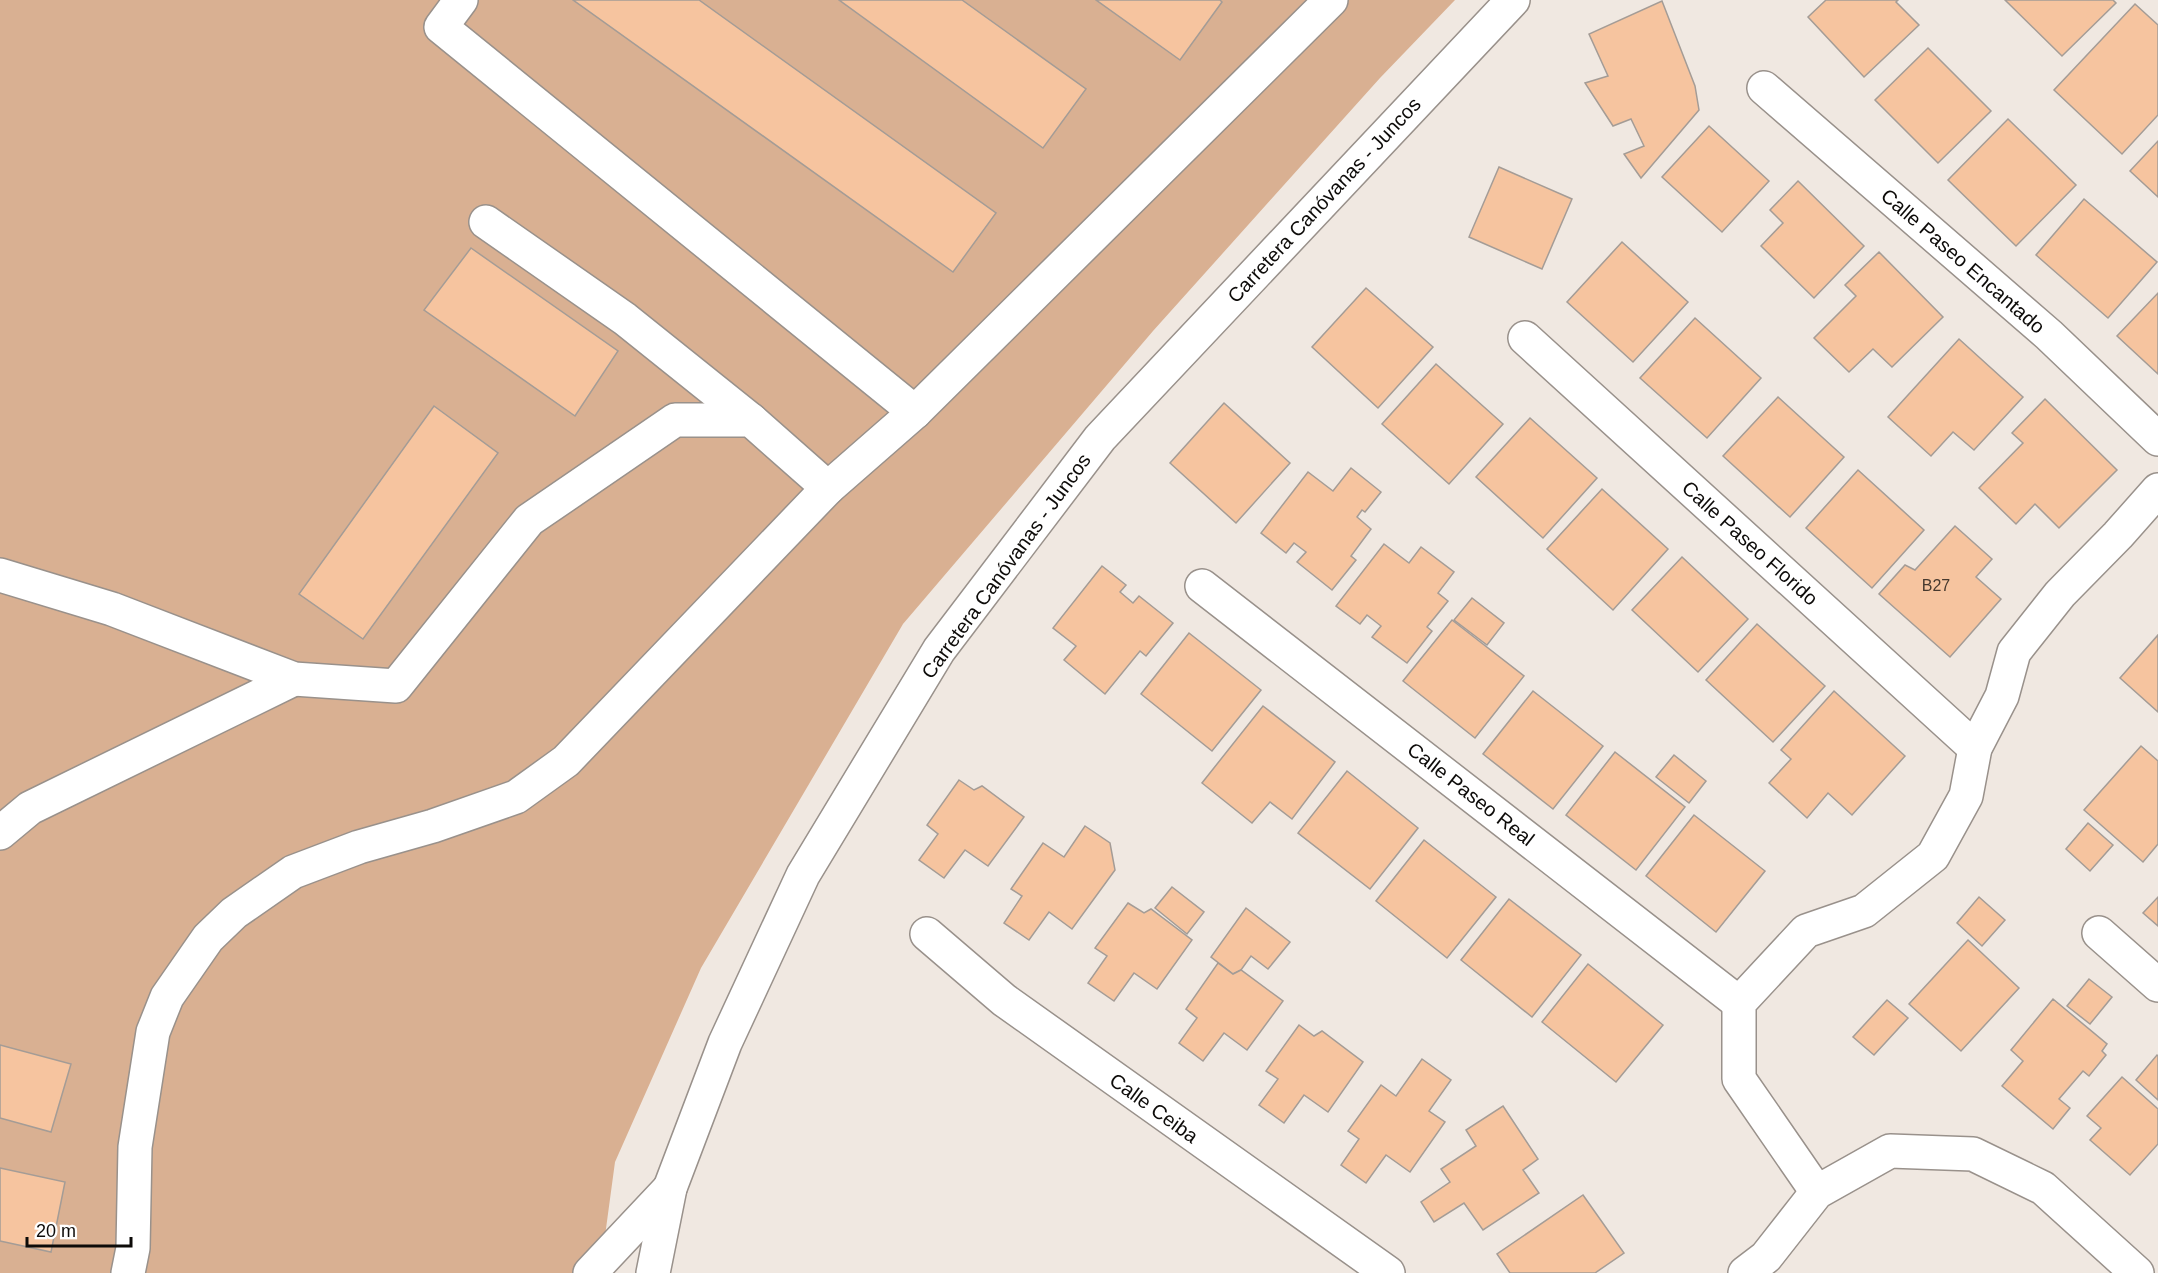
<svg xmlns="http://www.w3.org/2000/svg" width="2158" height="1273" font-family="Arial,sans-serif">
<style>
.green{fill:#d9b092}
.building{fill:#f6c49f;stroke:#a49c96;stroke-width:1.5}
.lines{fill:none;stroke-linecap:round;stroke-linejoin:round}
.minor-casing{stroke:#99918b;stroke-width:36}
.major-casing{stroke:#99918b;stroke-width:36}
.minor{stroke:#fff;stroke-width:33}
.major{stroke:#fff;stroke-width:33}
.labels{text-anchor:middle;dominant-baseline:central;stroke-width:4.5;stroke-linejoin:round;paint-order:stroke}
.number-label{font-size:16px;fill:#47392e}
.street-label{font-size:20px;fill:#0d0b09;stroke:#fff}
</style>
<rect width="100%" height="100%" fill="#f0e8e1"/>
<polygon class="green" points="0,0 1455,0 1380,78 1153,331 903,624 701,968 615,1162 600,1273 0,1273"/>
<g class="building">
<polygon points="573,0 699,0 996,213 953,272"/>
<polygon points="839,0 962,0 1086,89 1043,148"/>
<polygon points="1096,0 1220,0 1222,2 1180,60"/>
<polygon points="1826,0 1898,0 1896,2 1919,25 1864,77 1808,17"/>
<polygon points="2005,0 2113,0 2116,3 2062,56"/>
<polygon points="1662,1 1695,86 1699,110 1641,178 1624,154 1644,146 1631,119 1613,126 1585,83 1608,76 1589,34"/>
<polygon points="2135,4 2158,25 2158,115 2122,154 2054,90"/>
<polygon points="1928,48 1991,111 1938,163 1875,100"/>
<polygon points="2008,119 2076,185 2016,246 1948,180"/>
<polygon points="1709,126 1769,181 1722,232 1662,177"/>
<polygon points="2158,141 2158,197 2130,171"/>
<polygon points="1499,167 1572,199 1542,269 1469,237"/>
<polygon points="1798,181 1864,246 1814,298 1761,246 1783,223 1770,210"/>
<polygon points="2084,199 2157,262 2108,318 2036,255"/>
<polygon points="1622,242 1688,302 1633,362 1567,302"/>
<polygon points="471,248 618,351 575,416 424,310"/>
<polygon points="1879,252 1943,317 1892,367 1873,349 1849,372 1814,338 1856,296 1845,285"/>
<polygon points="1366,288 1433,347 1378,408 1312,347"/>
<polygon points="2158,293 2158,374 2117,336"/>
<polygon points="1695,318 1761,378 1707,438 1640,378"/>
<polygon points="1959,339 2023,397 1974,450 1953,432 1931,456 1888,417"/>
<polygon points="1436,364 1503,424 1449,484 1382,424"/>
<polygon points="1778,397 1844,457 1790,517 1723,456"/>
<polygon points="2045,399 2117,470 2059,528 2035,504 2016,524 1979,488 2023,443 2012,433"/>
<polygon points="1224,403 1290,463 1236,523 1170,463"/>
<polygon points="434,406 498,453 363,639 299,594"/>
<polygon points="1530,418 1597,478 1543,538 1476,477"/>
<polygon points="1351,468 1381,492 1365,512 1362,510 1357,517 1371,529 1351,556 1356,560 1332,590 1297,562 1306,552 1294,543 1286,553 1261,533 1308,472 1333,491"/>
<polygon points="1858,470 1924,530 1872,588 1806,528"/>
<polygon points="1602,489 1668,549 1613,610 1547,549"/>
<polygon points="1955,526 1992,559 1976,577 2001,599 1950,657 1879,594 1905,565 1915,570"/>
<polygon points="1384,544 1409,563 1421,547 1454,572 1438,593 1448,601 1427,627 1432,631 1407,663 1372,637 1381,626 1367,615 1360,624 1336,606"/>
<polygon points="1682,557 1748,619 1698,672 1632,610"/>
<polygon points="1102,566 1126,585 1120,592 1133,603 1139,596 1173,623 1146,656 1140,651 1105,694 1064,660 1076,646 1053,628"/>
<polygon points="1472,598 1504,623 1487,645 1454,620"/>
<polygon points="1452,620 1524,676 1475,738 1403,681"/>
<polygon points="1757,624 1825,686 1773,742 1706,680"/>
<polygon points="1189,633 1261,690 1212,751 1141,694"/>
<polygon points="2158,635 2158,712 2120,678"/>
<polygon points="1533,691 1603,746 1553,809 1483,754"/>
<polygon points="1834,691 1905,756 1852,815 1828,793 1807,818 1769,783 1791,759 1781,750"/>
<polygon points="1263,706 1335,762 1292,819 1270,802 1252,823 1202,783"/>
<polygon points="2141,746 2158,761 2158,844 2143,862 2084,810"/>
<polygon points="1615,752 1685,807 1636,870 1566,815"/>
<polygon points="1674,755 1706,781 1689,803 1656,777"/>
<polygon points="1347,771 1418,828 1370,889 1298,833"/>
<polygon points="959,780 974,790 982,786 1024,817 988,866 965,850 944,878 919,860 938,834 927,825"/>
<polygon points="1694,815 1765,871 1716,932 1646,876"/>
<polygon points="2088,823 2113,845 2090,871 2066,849"/>
<polygon points="1085,826 1110,843 1115,870 1072,929 1049,912 1029,940 1004,923 1022,896 1011,889 1043,843 1064,857"/>
<polygon points="1424,840 1496,897 1447,958 1376,901"/>
<polygon points="1172,887 1204,912 1187,934 1155,908"/>
<polygon points="1979,897 2005,920 1982,946 1957,923"/>
<polygon points="2158,897 2158,926 2143,913"/>
<polygon points="1509,899 1581,955 1532,1017 1461,960"/>
<polygon points="1128,903 1144,913 1151,909 1192,940 1157,989 1134,973 1114,1001 1088,983 1107,956 1095,948"/>
<polygon points="1246,908 1290,942 1268,969 1251,956 1241,970 1233,974 1211,957"/>
<polygon points="1968,940 2019,988 1961,1051 1909,1004"/>
<polygon points="1218,963 1233,974 1241,970 1283,1001 1247,1050 1224,1033 1203,1061 1179,1043 1197,1018 1186,1009"/>
<polygon points="1588,964 1663,1025 1616,1082 1542,1022"/>
<polygon points="2089,979 2112,997 2090,1024 2067,1006"/>
<polygon points="2053,999 2107,1044 2102,1051 2106,1055 2089,1076 2083,1071 2059,1099 2070,1108 2053,1129 2002,1086 2023,1061 2011,1050"/>
<polygon points="1887,1000 1908,1018 1874,1055 1853,1037"/>
<polygon points="1299,1025 1314,1036 1322,1031 1363,1062 1328,1112 1304,1095 1284,1123 1259,1105 1278,1079 1266,1071"/>
<polygon points="0,1045 71,1064 51,1132 0,1118"/>
<polygon points="2157,1055 2158,1056 2158,1100 2136,1080"/>
<polygon points="1422,1059 1451,1080 1429,1111 1445,1122 1410,1172 1386,1155 1366,1183 1341,1165 1359,1139 1348,1131 1381,1085 1396,1096"/>
<polygon points="2122,1077 2158,1109 2158,1144 2130,1175 2090,1140 2101,1128 2087,1116"/>
<polygon points="1503,1106 1538,1159 1523,1170 1539,1193 1483,1230 1464,1203 1434,1222 1421,1202 1450,1182 1441,1169 1476,1146 1466,1130"/>
<polygon points="0,1168 65,1182 51,1252 0,1241"/>
<polygon points="1583,1195 1624,1253 1595,1273 1510,1273 1497,1254"/>
</g>
<g class="lines">
<defs>
<g id="minor">
<polyline points="461,0 441,27 915,412"/>
<polyline points="1764,88 2049,335 2158,439"/>
<polyline points="486,222 625,319 751,420"/>
<polyline points="1525,338 1975,748"/>
<polyline points="0,575 112,609 294,679 396,686 529,520 675,420 751,420 828,488"/>
<polyline points="1202,586 1739,1003"/>
<polyline points="0,833 30,808 294,679"/>
<polyline points="2099,933 2158,985"/>
<polyline points="927,934 1004,1000 1388,1273"/>
<polyline points="1817,1192 1739,1079 1739,1003 1806,931 1864,911 1933,856 1966,796 1975,748 2002,696 2014,652 2060,594 2118,535 2158,490"/>
<polyline points="128,1273 133,1248 135,1147 153,1032 167,997 208,938 234,913 293,872 359,847 433,826 516,797 566,761 828,488 915,412 1331,0"/>
<polyline points="1745,1273 1766,1257 1817,1192 1890,1151 1973,1154 2043,1188 2137,1273"/>
</g>
<g id="major">
<polyline points="590,1273 670,1188"/>
<polyline points="653,1273 670,1188 725,1043 803,875 939,650 1100,438 1513,0"/>
</g>
</defs>
<use href="#minor" class="minor-casing"/>
<use href="#major" class="major-casing"/>
<use href="#minor" class="minor"/>
<use href="#major" class="major"/>
</g>
<g class="labels">
<g class="number-label">
<text x="1936" y="585">B27</text>
</g>
<g class="street-label">
<text transform="translate(1324 200) rotate(-47)">Carretera Canóvanas - Juncos</text>
<text transform="translate(1963 261) rotate(41)">Calle Paseo Encantado</text>
<text transform="translate(1750 543) rotate(42)">Calle Paseo Florido</text>
<text transform="translate(1006 566) rotate(-54)">Carretera Canóvanas - Juncos</text>
<text transform="translate(1471 794) rotate(38)">Calle Paseo Real</text>
<text transform="translate(1154 1108) rotate(36)">Calle Ceiba</text>
</g>
</g>
<path d="M27 1237v9h104v-9" fill="none" stroke="#0d0b09" stroke-width="3"/>
<text x="36" y="1237" font-size="18" fill="#0d0b09" stroke="#ffffff" stroke-width="4.5" paint-order="stroke">20 m</text>
</svg>
